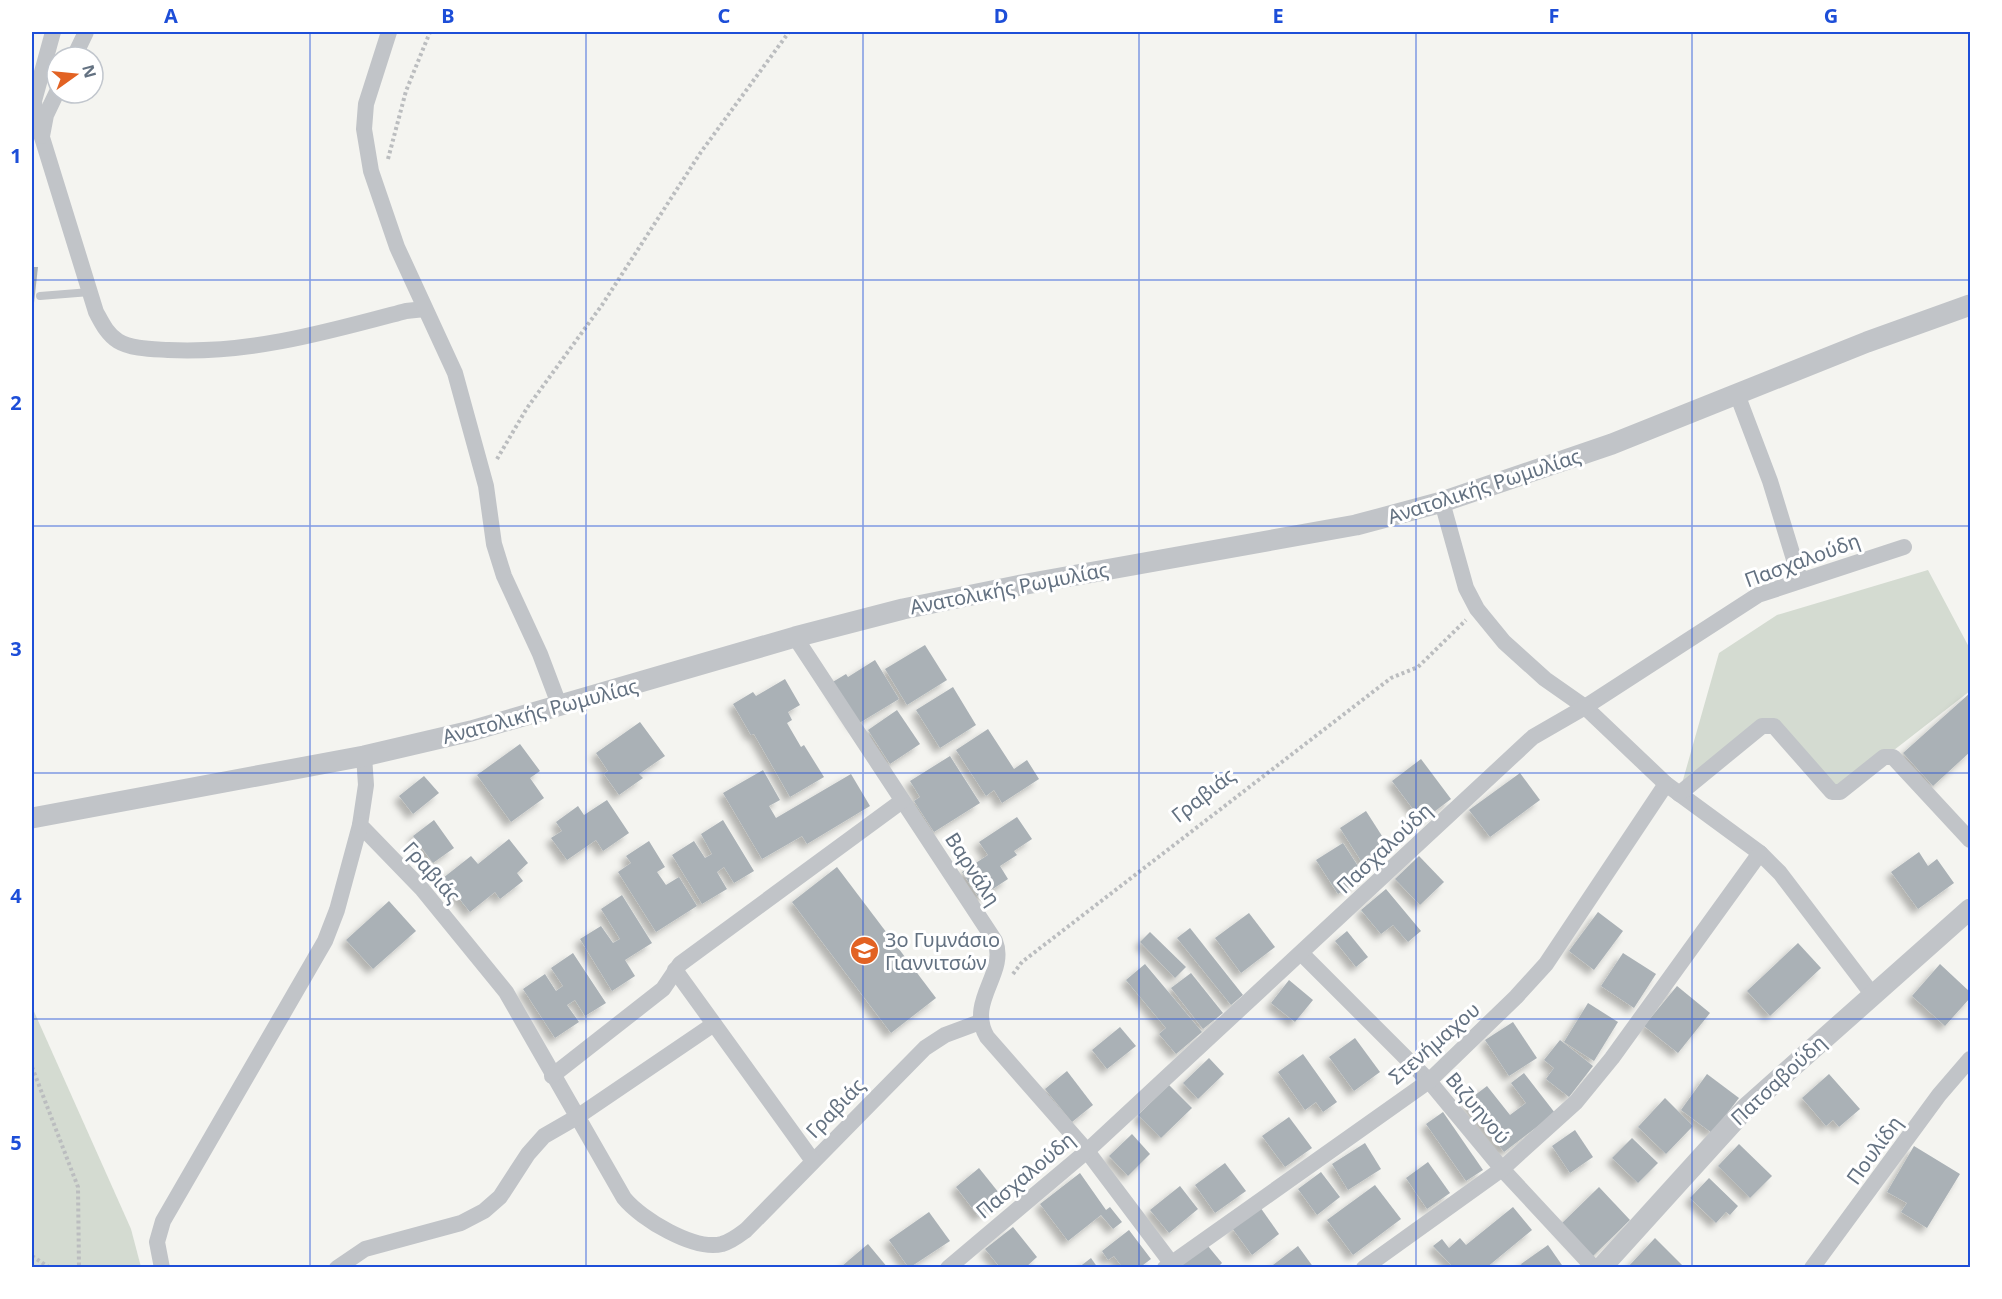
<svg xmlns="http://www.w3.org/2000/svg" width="2002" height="1299" font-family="'Noto Sans',sans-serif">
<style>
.green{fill:#d4dbd1}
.building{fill:#aab1b6;filter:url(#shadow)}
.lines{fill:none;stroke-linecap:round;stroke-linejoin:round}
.path{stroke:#bbbdbf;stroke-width:4;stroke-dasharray:3 3;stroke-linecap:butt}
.service{stroke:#c1c4c8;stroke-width:8}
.minor{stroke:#c1c4c8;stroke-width:16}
.tertiary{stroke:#c1c4c8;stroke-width:21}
.grid{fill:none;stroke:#1d4ed8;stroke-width:1.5;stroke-opacity:0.55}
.labels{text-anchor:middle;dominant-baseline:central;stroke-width:6;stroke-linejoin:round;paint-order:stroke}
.street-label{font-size:20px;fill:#637181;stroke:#fff}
.poi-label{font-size:20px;fill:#637181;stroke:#fff;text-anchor:start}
.neatline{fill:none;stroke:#1d4ed8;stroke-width:2}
.grid-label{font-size:20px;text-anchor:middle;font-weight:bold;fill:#1d4ed8}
</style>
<defs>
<filter id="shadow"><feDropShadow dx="-5.5" dy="5.5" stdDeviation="3" flood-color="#0004"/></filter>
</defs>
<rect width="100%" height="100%" fill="#f4f4f0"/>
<g class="green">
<polygon points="1928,570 1970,649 1970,691 1840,792 1774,726 1679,794 1719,653 1777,615"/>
<polygon points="32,1007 131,1229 141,1267 32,1267"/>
</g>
<g class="building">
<polygon points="32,267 38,267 34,303 32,303"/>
<polygon points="925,645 947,680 907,705 885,669"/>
<polygon points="875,660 899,699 856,725 831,683 846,674 848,677"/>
<polygon points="785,679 800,705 788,712 792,720 787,723 801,747 804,745 824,777 790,797 754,734 751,735 733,704 753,692 756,696"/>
<polygon points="953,687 976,725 940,748 916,710"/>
<polygon points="1970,693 1970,752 1933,786 1903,753"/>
<polygon points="897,710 920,744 890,764 868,730"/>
<polygon points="640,722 665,756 639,774 643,778 619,795 604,774 608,771 596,753"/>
<polygon points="988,729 1014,769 1027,760 1039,779 1002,803 994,790 986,796 956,750"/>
<polygon points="520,744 540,771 530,778 544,798 511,822 477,775"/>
<polygon points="950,756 980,803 934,832 914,801 920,797 910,781"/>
<polygon points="1421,759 1451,799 1422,821 1392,781"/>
<polygon points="763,770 780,800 769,806 776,818 851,774 870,806 807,844 802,836 762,859 723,793"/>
<polygon points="1520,773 1540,800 1490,837 1469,810"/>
<polygon points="424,776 439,793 413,814 399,796"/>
<polygon points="607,800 629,833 603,851 596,840 567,860 551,838 562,831 556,822 578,806 584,815"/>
<polygon points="1366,811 1391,850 1365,867 1340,828"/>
<polygon points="1017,817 1032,839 1014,851 1017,855 1000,866 1008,879 979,898 962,872 988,855 979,842"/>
<polygon points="434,820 454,848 433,863 413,836"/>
<polygon points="723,820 754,871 734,883 724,867 717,872 727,889 702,904 672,855 694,841 705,858 712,854 701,834"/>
<polygon points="509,839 528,863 517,873 523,881 500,899 495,892 470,912 443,878 471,856 478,864"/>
<polygon points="649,841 665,867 657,872 666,885 679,877 697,906 656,932 618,872 631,863 626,856"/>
<polygon points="1343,843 1365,877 1338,894 1316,860"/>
<polygon points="1919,852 1928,866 1937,859 1954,883 1918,909 1891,872"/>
<polygon points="1419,856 1444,882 1420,905 1395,879"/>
<polygon points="837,867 936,998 891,1033 792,902"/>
<polygon points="1386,889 1421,931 1408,942 1393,925 1381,934 1361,910"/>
<polygon points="622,895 652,943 625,960 635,976 612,991 580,939 601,926 613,943 620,939 601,909"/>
<polygon points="389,901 416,931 373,969 346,940"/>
<polygon points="1598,912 1623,931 1594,970 1569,951"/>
<polygon points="1249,913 1275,947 1241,973 1215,938"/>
<polygon points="1190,928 1243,995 1231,1005 1177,938"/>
<polygon points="1347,931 1368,957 1356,967 1335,941"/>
<polygon points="1150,932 1186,967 1175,978 1140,942"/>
<polygon points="1798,943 1821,968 1770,1016 1747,991"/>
<polygon points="573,953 606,1003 585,1016 575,1000 567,1005 579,1022 555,1038 523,989 545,974 556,991 563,986 551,968"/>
<polygon points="1623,953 1656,974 1634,1008 1601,986"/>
<polygon points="1145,964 1202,1032 1176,1054 1159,1034 1166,1028 1126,980"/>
<polygon points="1940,964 1970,992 1970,998 1945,1026 1912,996"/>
<polygon points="1191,973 1223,1013 1203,1029 1171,988"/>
<polygon points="1289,980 1313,1000 1295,1022 1271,1003"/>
<polygon points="1677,986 1710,1013 1678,1053 1644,1026"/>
<polygon points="1588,1003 1618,1022 1594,1061 1564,1042"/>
<polygon points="1513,1022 1537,1058 1509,1076 1485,1040"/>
<polygon points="1120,1027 1136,1046 1107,1069 1092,1050"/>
<polygon points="1355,1038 1380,1072 1354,1091 1329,1057"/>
<polygon points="1560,1040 1593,1066 1569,1097 1546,1079 1554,1068 1544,1060"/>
<polygon points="1303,1054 1337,1102 1323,1112 1316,1102 1305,1110 1278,1072"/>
<polygon points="1209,1058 1224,1074 1198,1099 1183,1083"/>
<polygon points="1067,1071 1093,1105 1072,1122 1045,1089"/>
<polygon points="1524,1073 1555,1113 1504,1152 1466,1102 1487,1086 1510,1115 1526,1103 1511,1083"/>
<polygon points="1707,1074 1739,1098 1712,1133 1681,1110"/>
<polygon points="1829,1074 1860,1109 1839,1127 1833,1120 1826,1126 1802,1098"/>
<polygon points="1169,1085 1192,1108 1161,1138 1138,1115"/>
<polygon points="1665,1098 1693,1126 1666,1154 1638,1127"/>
<polygon points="1443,1112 1483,1170 1466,1181 1426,1124"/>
<polygon points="1289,1117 1312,1148 1285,1167 1262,1136"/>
<polygon points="1575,1130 1593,1157 1570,1173 1552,1146"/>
<polygon points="1132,1134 1150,1154 1128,1176 1109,1156"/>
<polygon points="1632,1138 1658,1163 1638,1183 1612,1158"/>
<polygon points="1365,1143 1381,1169 1348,1190 1332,1164"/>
<polygon points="1739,1144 1772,1176 1750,1198 1718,1166"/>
<polygon points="1914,1146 1960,1174 1927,1228 1901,1212 1907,1203 1887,1192"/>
<polygon points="1428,1162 1450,1193 1427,1209 1406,1178"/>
<polygon points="1225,1163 1246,1191 1215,1213 1195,1185"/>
<polygon points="979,1168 1003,1198 979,1217 956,1187"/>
<polygon points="1321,1172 1340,1197 1317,1215 1298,1189"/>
<polygon points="1080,1173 1106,1210 1110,1207 1122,1222 1113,1229 1101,1215 1068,1241 1040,1204"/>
<polygon points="1709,1178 1738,1206 1730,1215 1726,1212 1716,1223 1690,1198"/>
<polygon points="1375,1185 1401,1219 1353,1255 1327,1220"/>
<polygon points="1180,1186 1198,1209 1169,1233 1150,1210"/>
<polygon points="1599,1187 1630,1220 1591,1258 1560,1225"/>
<polygon points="1260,1207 1279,1234 1252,1255 1232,1228"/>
<polygon points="1513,1207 1532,1230 1486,1268 1454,1268 1433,1246 1442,1239 1449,1248 1460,1238 1466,1245"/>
<polygon points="929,1212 950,1241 909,1268 889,1240"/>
<polygon points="1013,1227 1037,1257 1025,1268 997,1268 999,1266 985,1249"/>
<polygon points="1129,1230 1151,1259 1139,1268 1123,1268 1114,1256 1108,1260 1102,1251"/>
<polygon points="1655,1238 1685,1268 1627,1268"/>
<polygon points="1203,1240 1222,1263 1217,1268 1182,1268 1177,1261"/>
<polygon points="868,1244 888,1268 843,1268 842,1266"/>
<polygon points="1548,1245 1564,1268 1523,1268 1521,1264"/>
<polygon points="1298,1246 1314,1268 1269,1268"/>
<polygon points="1091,1258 1098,1268 1078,1268"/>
</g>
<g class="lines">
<g class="path">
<polyline points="388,159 406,91 430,32"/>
<polyline points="497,459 527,408 602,305 701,152 789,32"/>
<polyline points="1013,974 1022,962 1391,678 1418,667 1466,620"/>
<polyline points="32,1067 78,1187 79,1268"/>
<polyline points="32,1256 50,1268"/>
</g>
<polyline class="service" points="40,296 90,292"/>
<g class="minor">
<path d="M53,32l-19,69 2,17 60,194c6,11 11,22 22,29 13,8 35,8 50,9 83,4 159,-18 238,-39l19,-2"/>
<polyline points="389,32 366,104 364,129 371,171 397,247 455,373 486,486 494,544 504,576 540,654 560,707"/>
<polyline points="74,57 86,32"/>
<polyline points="42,136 46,115 57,92"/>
<polyline points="1737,394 1770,481 1800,579"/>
<polyline points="1442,502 1466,588 1477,609 1504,642 1545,679 1585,707 1666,784 1760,853 1780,873 1872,994"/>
<path d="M795,637l200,304c13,32 -29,60 -8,96l100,114 88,117"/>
<path d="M364,756l2,29 -6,40 62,64 84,103 118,206c17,21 70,53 98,46 10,-3 16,-8 24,-14l179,-182 20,-13 35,-13"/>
<polyline points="1679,794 1762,726 1774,726 1832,792 1840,792 1884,757 1893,757 1970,840"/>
<polyline points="1302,954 1429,1081 1502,1169 1594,1268"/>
<polyline points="675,970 813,1161"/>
<polyline points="552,1076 663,989 680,964 902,801"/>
<polyline points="162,1268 157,1242 163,1221 325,941 337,910 360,825"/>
<polyline points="337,1268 365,1249 461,1223 484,1211 500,1197 528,1154 544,1136 577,1117 714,1024"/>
<polyline points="948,1268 1087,1151 1533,737 1585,707 1758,595 1904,547"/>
<polyline points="1165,1268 1429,1081 1516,997 1546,964 1666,784"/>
<polyline points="1364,1268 1502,1169 1576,1102 1612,1058 1760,853"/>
<polyline points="1812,1268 1939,1095 1970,1059"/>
</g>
<g class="tertiary">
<polyline points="32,818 364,756 471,731 795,637 903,609 1021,585 1356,525 1442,502 1612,444 1867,342 1970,305"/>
<polyline points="1601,1268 1746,1108 1970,909"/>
</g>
</g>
<path class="grid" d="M310,32v1236M586,32v1236M863,32v1236M1139,32v1236M1416,32v1236M1692,32v1236M32,280h1938M32,526h1938M32,773h1938M32,1019h1938"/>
<defs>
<symbol id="school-disc" viewBox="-11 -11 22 22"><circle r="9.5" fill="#e26223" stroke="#fff"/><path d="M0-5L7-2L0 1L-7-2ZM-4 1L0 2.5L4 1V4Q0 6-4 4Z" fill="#fff"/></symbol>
</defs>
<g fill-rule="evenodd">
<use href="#school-disc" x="848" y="934" width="33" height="33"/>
</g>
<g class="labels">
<g class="street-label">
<text transform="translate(1484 486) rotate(-18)">Ανατολικής Ρωμυλίας</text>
<text transform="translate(1802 560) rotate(-20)">Πασχαλούδη</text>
<text transform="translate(1009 588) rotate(-11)">Ανατολικής Ρωμυλίας</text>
<text transform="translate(540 711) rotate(-15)">Ανατολικής Ρωμυλίας</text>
<text transform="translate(1203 795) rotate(-38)">Γραβιάς</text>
<text transform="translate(1384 848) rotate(-43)">Πασχαλούδη</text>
<text transform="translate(973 869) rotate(57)">Βαρνάλη</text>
<text transform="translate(432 872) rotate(48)">Γραβιάς</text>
<text transform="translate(1434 1043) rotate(-41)">Στενήμαχου</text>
<text transform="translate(1778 1080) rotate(-43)">Πατσαβούδη</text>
<text transform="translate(835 1108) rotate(-46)">Γραβιάς</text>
<text transform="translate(1478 1108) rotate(50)">Βιζυηνού</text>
<text transform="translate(1874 1150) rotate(-54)">Πουλίδη</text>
<text transform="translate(1025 1175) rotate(-40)">Πασχαλούδη</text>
</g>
<g class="poi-label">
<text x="885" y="939">3ο Γυμνάσιο<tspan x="885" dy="23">Γιαννιτσών</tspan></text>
</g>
</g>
<rect width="2002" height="1299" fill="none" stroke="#ffffff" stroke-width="66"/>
<g transform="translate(75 75) rotate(75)"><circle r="28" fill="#ffffff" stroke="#c1c6cd" stroke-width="1.5"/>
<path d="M0-4.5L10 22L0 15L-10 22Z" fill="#e26223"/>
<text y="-9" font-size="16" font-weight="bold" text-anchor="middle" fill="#637181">N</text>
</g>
<rect x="33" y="33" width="1936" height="1233" class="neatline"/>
<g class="grid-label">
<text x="171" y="23">A</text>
<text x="448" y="23">B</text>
<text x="724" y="23">C</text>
<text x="1001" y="23">D</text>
<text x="1278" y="23">E</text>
<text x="1554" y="23">F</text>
<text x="1831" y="23">G</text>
<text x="16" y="163">1</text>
<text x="16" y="410">2</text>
<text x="16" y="656">3</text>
<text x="16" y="903">4</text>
<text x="16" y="1150">5</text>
</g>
</svg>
